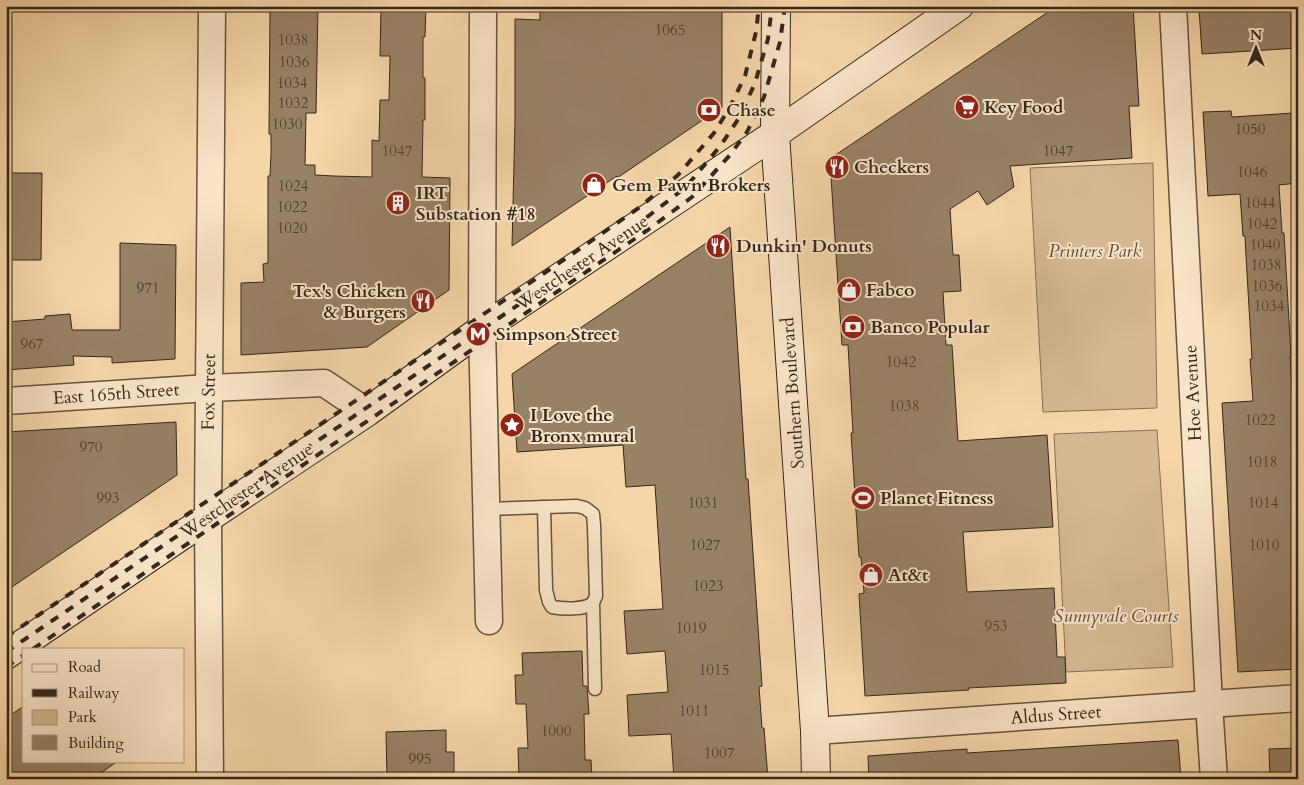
<svg xmlns="http://www.w3.org/2000/svg" width="1304" height="785" font-family="Cardo,serif">
<style>
.green{fill:#d5b891;stroke:#847057}
.building{fill:#988266;stroke:#32281d}
.lines{fill:none;stroke-linecap:round;stroke-linejoin:round}
.lane-casing{stroke:#635440;stroke-width:15}
.street-casing{stroke:#635440;stroke-width:29}
.secondary-casing{stroke:#32281d;stroke-width:30}
.lane{stroke:#f9e4c7;stroke-width:12}
.street{stroke:#f9e4c7;stroke-width:26}
.secondary{stroke:#f9e4c7;stroke-width:28}
.rail{stroke:#32281d;stroke-width:4;stroke-dasharray:9 9;stroke-linecap:butt}
.labels{text-anchor:middle;dominant-baseline:central;stroke-width:4;stroke-linejoin:round;paint-order:stroke}
.number-label{font-size:15px;fill:#4c3e2f}
.poi-label{font-size:18px;font-weight:bold;fill:#32281d;stroke:#f9e4c7;text-anchor:start}
.park-label{font-size:18px;font-style:italic;fill:#5b4c3a;stroke:#f9e4c7}
.street-label{font-size:18px;fill:#32281d;stroke:#f9e4c7}
</style>
<rect width="100%" height="100%" fill="#f6d6a9"/>
<filter id="stains"><feTurbulence type="fractalNoise" baseFrequency=".004" numOctaves="4"/><feColorMatrix values="0 0 0 0 .2 0 0 0 0 .09 0 0 0 0 .02 0 0 0 .5 -.17"/></filter>
<radialGradient id="worn" r=".72"><stop offset=".6" stop-color="#630" stop-opacity="0"/><stop offset="1" stop-color="#630" stop-opacity=".3"/></radialGradient>
<g class="green">
<polygon points="1153,163 1157,408 1043,412 1030,168"/>
<polygon points="1157,430 1173,667 1066,672 1054,434"/>
</g>
<g class="building">
<polygon points="272,6 318,6 316,113 306,113 305,165 315,165 315,175 334,176 372,177 372,140 379,141 380,100 389,100 390,56 380,56 381,6 426,6 425,37 423,37 423,78 425,78 425,120 423,120 422,177 450,178 449,290 367,347 241,355 241,283 264,282 263,264 268,263 268,176 270,176 271,154 271,134 269,134 270,9 272,9"/>
<polygon points="540,6 722,6 722,107 617,178 617,176 512,246 515,121 515,19 540,20"/>
<polygon points="1057,6 1133,6 1139,106 1129,106 1132,158 1010,166 1014,187 987,205 978,191 950,209 953,255 959,255 961,291 943,292 946,345 952,345 958,441 1047,435 1053,527 963,532 967,592 1054,588 1057,657 1065,657 1066,683 968,688 969,690 865,696 859,594 864,593 861,557 859,557 851,433 853,433 848,345 842,345 830,162 834,156"/>
<polygon points="1234,6 1298,6 1298,48 1202,54 1199,9"/>
<polygon points="1231,111 1232,117 1294,113 1298,161 1298,183 1279,185 1282,233 1284,233 1291,356 1290,356 1293,405 1298,404 1298,669 1238,672 1222,403 1253,401 1250,359 1252,359 1246,256 1245,236 1243,236 1240,194 1208,196 1203,112"/>
<polygon points="6,173 42,173 41,260 6,260"/>
<polygon points="730,227 746,479 748,479 762,686 759,687 762,728 764,728 768,779 674,779 671,734 629,736 627,695 668,692 665,651 627,654 624,611 663,609 655,485 626,487 623,445 517,452 512,374"/>
<polygon points="120,243 176,245 175,359 112,363 112,357 73,356 74,365 6,370 6,322 45,319 45,316 70,314 72,330 120,330"/>
<polygon points="176,422 177,475 6,591 6,432"/>
<polygon points="582,651 583,686 587,686 589,714 584,714 585,760 591,760 592,779 532,779 532,776 519,777 518,748 528,748 526,704 516,704 515,675 523,675 522,653"/>
<polygon points="24,706 24,761 118,761 92,779 6,779 6,718"/>
<polygon points="446,730 446,752 454,752 454,779 387,779 386,732"/>
<polygon points="1178,740 1181,779 869,779 868,756 967,749 967,753"/>
<polygon points="1298,748 1298,779 1270,779 1269,749"/>
</g>
<g class="lines">
<defs>
<g id="lane">
<path d="M544,507l2,83 3,12 3,5c11,2 33,3 41,-4"/>
<polyline points="486,509 577,506 585,508 593,514 594,526 596,596 593,603 595,689"/>
</g>
<g id="street">
<polyline points="483,6 482,329 489,621"/>
<polyline points="1173,6 1209,704 1214,779"/>
<polyline points="6,401 209,388 324,383 367,412"/>
<polyline points="815,731 1298,698"/>
<polyline points="210,779 208,517 212,6"/>
</g>
<g id="secondary">
<polyline points="776,6 775,134 815,731 816,779"/>
<polyline points="6,655 178,538 367,412 482,329 775,134 959,6"/>
</g>
</defs>
<use href="#lane" class="lane-casing"/>
<use href="#street" class="street-casing"/>
<use href="#secondary" class="secondary-casing"/>
<use href="#lane" class="lane"/>
<use href="#street" class="street"/>
<use href="#secondary" class="secondary"/>
<g class="rail">
<polyline points="6,637 568,257 640,207 678,175 714,133 730,107 745,76 756,32 759,6"/>
<polyline points="33,649 649,229 692,197 730,155 747,132 764,97 780,42 785,6"/>
<polyline points="6,652 642,221 686,187 721,145 739,118 755,83 768,39 772,6"/>
<polyline points="6,667 24,655"/>
</g>
</g>
<defs>
<symbol id="supermarket-disc" viewBox="-11 -11 22 22"><circle r="9.5" fill="#8f2418" stroke="#f9e4c7"/><path d="M-6-5.5h2.5l.6 2H6L4.5 2H-2.5L-4.4-4H-6ZM-1.5 3.2a1.3 1.3 0 1 0 .1 0ZM3 3.2a1.3 1.3 0 1 0 .1 0Z" fill="#fff"/></symbol>
<symbol id="bank-disc" viewBox="-11 -11 22 22"><circle r="9.5" fill="#8f2418" stroke="#f9e4c7"/><path d="M-6-4H6V4H-6ZM0-2.3a2.3 2.3 0 1 0 0 4.6a2.3 2.3 0 1 0 0-4.6Z" fill="#fff"/></symbol>
<symbol id="restaurant-disc" viewBox="-11 -11 22 22"><circle r="9.5" fill="#8f2418" stroke="#f9e4c7"/><path d="M-5-6h1v4h1v-4h1v4h1v-4h1v5L-1.5 .5V6h-2V.5L-5-1ZM5-6V6H3V1.5H1.5Q1.5-4 5-6Z" fill="#fff"/></symbol>
<symbol id="shop-disc" viewBox="-11 -11 22 22"><circle r="9.5" fill="#8f2418" stroke="#f9e4c7"/><path d="M-5-2.5h2.3a2.7 3.5 0 0 1 5.4 0H5L5.5 6h-11ZM-1.5-2.5h3a1.5 2.3 0 0 0-3 0Z" fill="#fff"/></symbol>
<symbol id="building-disc" viewBox="-11 -11 22 22"><circle r="9.5" fill="#8f2418" stroke="#f9e4c7"/><path d="M-4-6H4V6H1V3H-1V6H-4ZM-2.5-4.3h1.7v1.8h-1.7ZM.8-4.3h1.7v1.8H.8ZM-2.5-1h1.7V.8h-1.7ZM.8-1h1.7V.8H.8Z" fill="#fff"/></symbol>
<symbol id="metro-disc" viewBox="-11 -11 22 22"><circle r="9.5" fill="#8f2418" stroke="#f9e4c7"/><path d="M-5.5 5V-5H-3L0 0L3-5H5.5V5H3V-.5L0 4L-3-.5V5Z" fill="#fff"/></symbol>
<symbol id="sight-disc" viewBox="-11 -11 22 22"><circle r="9.5" fill="#8f2418" stroke="#f9e4c7"/><path d="M0-6L1.8-2.2L6-1.7L2.9 1.2L3.7 5.4L0 3.3L-3.7 5.4L-2.9 1.2L-6-1.7L-1.8-2.2Z" fill="#fff"/></symbol>
<symbol id="stadium-disc" viewBox="-11 -11 22 22"><circle r="9.5" fill="#8f2418" stroke="#f9e4c7"/><path d="M0-5a6.5 5 0 1 0 0 10a6.5 5 0 1 0 0-10ZM-3.5-1.8h7v3.6h-7Z" fill="#fff"/></symbol>
</defs>
<g fill-rule="evenodd">
<use href="#supermarket-disc" x="953" y="93" width="28" height="28"/>
<use href="#bank-disc" x="695" y="96" width="28" height="28"/>
<use href="#restaurant-disc" x="823" y="153" width="28" height="28"/>
<use href="#shop-disc" x="580" y="171" width="28" height="28"/>
<use href="#building-disc" x="384" y="189" width="28" height="28"/>
<use href="#restaurant-disc" x="704" y="232" width="28" height="28"/>
<use href="#shop-disc" x="835" y="276" width="28" height="28"/>
<use href="#restaurant-disc" x="409" y="287" width="28" height="28"/>
<use href="#bank-disc" x="839" y="313" width="28" height="28"/>
<use href="#metro-disc" x="464" y="320" width="28" height="28"/>
<use href="#sight-disc" x="498" y="411" width="28" height="28"/>
<use href="#stadium-disc" x="849" y="484" width="28" height="28"/>
<use href="#shop-disc" x="857" y="561" width="28" height="28"/>
</g>
<g class="labels">
<g class="number-label">
<text x="670" y="30">1065</text>
<text x="293" y="40">1038</text>
<text x="294" y="62">1036</text>
<text x="292" y="83">1034</text>
<text x="293" y="103">1032</text>
<text x="287" y="124">1030</text>
<text x="1250" y="129">1050</text>
<text x="397" y="151">1047</text>
<text x="1058" y="151">1047</text>
<text x="1252" y="172">1046</text>
<text x="293" y="186">1024</text>
<text x="1260" y="203">1044</text>
<text x="292" y="207">1022</text>
<text x="1262" y="224">1042</text>
<text x="292" y="228">1020</text>
<text x="1265" y="245">1040</text>
<text x="1266" y="265">1038</text>
<text x="1267" y="286">1036</text>
<text x="148" y="288">971</text>
<text x="1269" y="306">1034</text>
<text x="32" y="344">967</text>
<text x="901" y="362">1042</text>
<text x="904" y="406">1038</text>
<text x="1260" y="420">1022</text>
<text x="91" y="447">970</text>
<text x="1262" y="462">1018</text>
<text x="108" y="498">993</text>
<text x="703" y="503">1031</text>
<text x="1263" y="503">1014</text>
<text x="705" y="545">1027</text>
<text x="1264" y="545">1010</text>
<text x="708" y="586">1023</text>
<text x="996" y="626">953</text>
<text x="691" y="628">1019</text>
<text x="714" y="670">1015</text>
<text x="694" y="711">1011</text>
<text x="556" y="731">1000</text>
<text x="719" y="753">1007</text>
<text x="420" y="759">995</text>
</g>
<g class="poi-label">
<text x="984" y="107">Key Food</text>
<text x="726" y="110">Chase</text>
<text x="854" y="167">Checkers</text>
<text x="612" y="185">Gem Pawn Brokers</text>
<text x="416" y="193">IRT<tspan x="416" dy="21">Substation #18</tspan></text>
<text x="736" y="246">Dunkin' Donuts</text>
<text x="866" y="290">Fabco</text>
<text x="406" y="291" text-anchor="end">Tex's Chicken<tspan x="406" dy="21">&amp; Burgers</tspan></text>
<text x="870" y="327">Banco Popular</text>
<text x="496" y="334">Simpson Street</text>
<text x="530" y="415">I Love the<tspan x="530" dy="21">Bronx mural</tspan></text>
<text x="880" y="498">Planet Fitness</text>
<text x="888" y="575">At&amp;t</text>
</g>
<g class="park-label">
<text x="1095" y="251">Printers Park</text>
<text x="1116" y="616">Sunnyvale Courts</text>
</g>
<g class="street-label">
<text transform="translate(582 263) rotate(-34)">Westchester Avenue</text>
<text transform="translate(209 392) rotate(-89)">Fox Street</text>
<text transform="translate(793 393) rotate(-94)">Southern Boulevard</text>
<text transform="translate(1193 393) rotate(-93)">Hoe Avenue</text>
<text transform="translate(116 394) rotate(-4)">East 165th Street</text>
<text transform="translate(247 491) rotate(-34)">Westchester Avenue</text>
<text transform="translate(1056 715) rotate(-4)">Aldus Street</text>
</g>
</g>
<rect width="1304" height="785" fill="none" stroke="#f6d6a9" stroke-width="25"/>
<rect x="8" y="8" width="1289" height="770" fill="none" stroke="#32281d" stroke-width="2.5"/>
<rect x="12" y="12" width="1279" height="760" fill="none" stroke="#32281d"/>
<rect x="22" y="648" width="162" height="115" fill="#f9e4c7" stroke="#a99983"/>
<rect x="32" y="664" width="25" height="8" fill="#f9e4c7" stroke="#a99983"/>
<text x="68" y="672" font-size="15" fill="#32281d">Road</text>
<rect x="32" y="689" width="25" height="8" fill="#32281d" stroke="#a99983"/>
<text x="68" y="698" font-size="15" fill="#32281d">Railway</text>
<rect x="32" y="710" width="25" height="15" fill="#d5b891" stroke="#a99983"/>
<text x="68" y="722" font-size="15" fill="#32281d">Park</text>
<rect x="32" y="735" width="25" height="15" fill="#988266" stroke="#a99983"/>
<text x="68" y="748" font-size="15" fill="#32281d">Building</text>
<g transform="translate(1256 48)" stroke="#f9e4c7" stroke-width="4" paint-order="stroke">
<path d="M0-4L9 19L0 12L-9 19Z" fill="#32281d"/>
<text y="-8" font-size="14" font-weight="bold" text-anchor="middle" fill="#32281d">N</text>
</g>
<rect width="100%" height="100%" filter="url(#stains)"/>
<rect width="100%" height="100%" fill="url(#worn)"/>
</svg>
